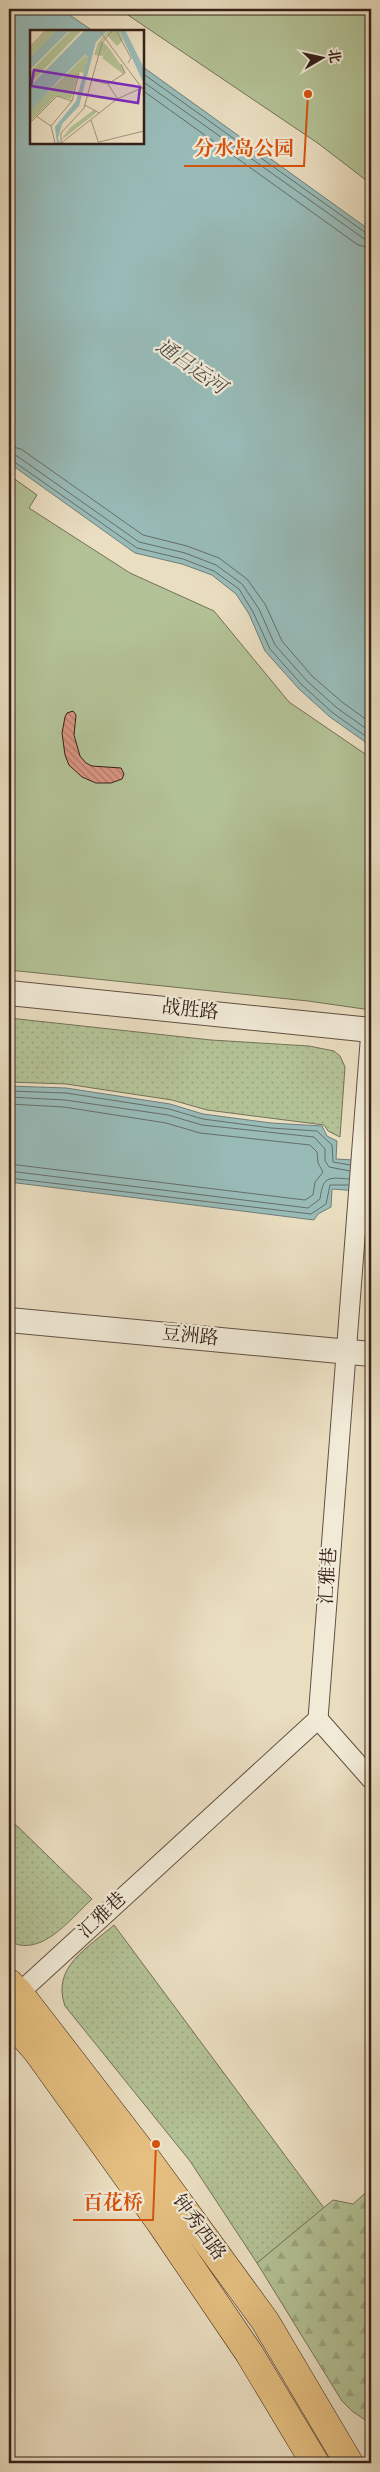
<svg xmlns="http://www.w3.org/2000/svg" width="380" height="2472" font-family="'Sorts Mill Goudy','Noto Serif SC',serif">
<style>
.grass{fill:url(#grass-dots);stroke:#747158}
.forest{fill:url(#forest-firs);stroke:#747158}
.green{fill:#b3c296;stroke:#747158}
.water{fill:#98bbb8;stroke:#707d78}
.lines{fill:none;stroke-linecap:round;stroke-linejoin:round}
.shore{stroke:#666e68;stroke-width:1}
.building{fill:url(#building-back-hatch);stroke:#352019}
.minor-casing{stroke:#625043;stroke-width:21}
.tertiary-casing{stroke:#625043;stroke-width:26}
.primary-casing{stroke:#352019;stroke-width:29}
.minor{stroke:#f1ead7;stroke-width:19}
.tertiary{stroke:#f1ead7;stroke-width:24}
.primary{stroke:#e5bf80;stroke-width:28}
.labels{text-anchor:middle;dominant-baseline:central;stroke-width:4.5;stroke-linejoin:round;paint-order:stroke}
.street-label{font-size:19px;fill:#352019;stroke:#f1ead7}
.water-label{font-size:20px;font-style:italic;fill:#534e49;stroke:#f1ead7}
.inset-road{fill:none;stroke:#a2927e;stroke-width:1}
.view{fill:#7b2cbf;fill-opacity:0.15;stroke:#7b2cbf;stroke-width:2.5}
.inset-edge{fill:none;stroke:#352019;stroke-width:2.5}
.leader{fill:none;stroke:#d6530d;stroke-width:2}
.callout-dot{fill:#d6530d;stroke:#f1ead7;stroke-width:2}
.callout-label{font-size:20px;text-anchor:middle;font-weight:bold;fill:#d6530d;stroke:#f1ead7;stroke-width:4.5;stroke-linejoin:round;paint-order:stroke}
</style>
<defs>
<pattern id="grass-dots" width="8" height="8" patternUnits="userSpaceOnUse" patternTransform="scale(1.25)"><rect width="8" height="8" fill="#b3c296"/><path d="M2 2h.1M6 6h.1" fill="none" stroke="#9ba681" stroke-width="1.8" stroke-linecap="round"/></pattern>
<pattern id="forest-firs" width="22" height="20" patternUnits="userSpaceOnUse" patternTransform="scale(1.25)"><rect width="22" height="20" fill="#b3c296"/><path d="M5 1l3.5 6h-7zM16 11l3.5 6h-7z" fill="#9ba681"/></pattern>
<pattern id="building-back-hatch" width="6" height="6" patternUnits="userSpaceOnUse" patternTransform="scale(1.25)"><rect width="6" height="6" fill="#d99480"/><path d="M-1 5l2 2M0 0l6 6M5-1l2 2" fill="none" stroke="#b17868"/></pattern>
</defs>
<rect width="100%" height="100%" fill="#eadec1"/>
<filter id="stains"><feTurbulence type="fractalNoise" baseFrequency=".004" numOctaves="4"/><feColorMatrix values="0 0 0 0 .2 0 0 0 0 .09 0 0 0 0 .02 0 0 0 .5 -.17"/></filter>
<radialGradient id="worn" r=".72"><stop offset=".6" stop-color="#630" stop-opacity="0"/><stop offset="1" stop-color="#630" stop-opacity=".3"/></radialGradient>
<g class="grass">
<polygon points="9,1018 211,1040 309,1046 334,1051 340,1056 345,1067 340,1137 328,1131 324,1125 207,1110 172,1100 66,1084 9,1082"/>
<path d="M9,1818l83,81c-21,19 -51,60 -83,42z"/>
<path d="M114,1925l210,283 -67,55 -67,-102 -125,-155c-14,-39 23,-58 49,-81z"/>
</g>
<polygon class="forest" points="371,2188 371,2424 352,2411 342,2401 257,2263 333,2200 353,2204"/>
<g class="green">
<polygon points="119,9 371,9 371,184 319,144"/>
<polygon points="9,475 37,495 29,508 130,573 214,611 289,702 371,758 371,1010 308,1001 9,970"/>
</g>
<g class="water">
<polygon points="9,9 61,9 93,31 31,31 31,142 142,142 143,67 371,231 371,746 330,717 299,689 265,651 249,614 236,594 212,575 182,564 135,553 9,463"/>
<polygon points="9,1086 66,1088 170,1104 203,1114 271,1123 322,1126 327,1136 337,1141 336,1159 371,1161 371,1192 332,1189 331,1207 318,1214 314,1220 9,1182"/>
</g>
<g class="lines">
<g class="shore">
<polyline points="142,73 366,233 371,234"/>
<polyline points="142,81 363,238 371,241"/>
<polyline points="142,90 358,245 371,248"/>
<polyline points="9,446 21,449 143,535 187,546 219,558 247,579 265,604 282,641 312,676 342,702 371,723"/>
<polyline points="9,454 17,456 139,542 185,553 216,565 242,584 259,609 275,645 307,681 337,708 371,732"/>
<polyline points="9,460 13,461 137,548 183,559 214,571 239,589 253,612 270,649 302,685 333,713 371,740"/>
<polyline points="9,1091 66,1093 169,1109 203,1119 271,1128 317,1131 332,1145 333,1162 350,1165"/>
<polyline points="9,1097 65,1100 168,1115 202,1125 314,1137 325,1149 325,1161 329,1167 350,1171"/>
<polyline points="9,1104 64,1107 166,1123 200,1133 310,1145 317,1152 318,1163 323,1172 315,1182 313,1195 305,1200 9,1164"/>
<path d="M9,1171l299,37 12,-9c3,-22 7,-22 29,-20"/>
<polyline points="9,1178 311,1214 326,1204 330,1185 348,1185"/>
</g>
</g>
<polygon class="building" points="73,711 76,715 74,735 80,756 86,763 92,766 121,768 124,774 122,779 111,783 96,783 82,777 69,765 65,755 62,733 65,717 67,713"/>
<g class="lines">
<defs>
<g id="minor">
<polyline points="318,1719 371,1779"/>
<polyline points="19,1993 318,1719 371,1030"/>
</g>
<g id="tertiary">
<polyline points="9,993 371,1030"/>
<polyline points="9,1320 371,1354"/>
</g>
<g id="primary">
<polyline points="9,1983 19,1993 144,2155 265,2321 349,2463"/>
<polyline points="9,2019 37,2051 160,2222 249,2353 315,2463"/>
</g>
</defs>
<use href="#minor" class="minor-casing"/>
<use href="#tertiary" class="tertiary-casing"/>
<use href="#primary" class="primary-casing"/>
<use href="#minor" class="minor"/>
<use href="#tertiary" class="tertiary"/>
<use href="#primary" class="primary"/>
</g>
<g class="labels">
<g class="street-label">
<text transform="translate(190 1011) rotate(6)">战胜路</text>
<text transform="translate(190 1337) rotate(6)">豆洲路</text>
<text transform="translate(329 1576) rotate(-86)">汇雅巷</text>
<text transform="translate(103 1916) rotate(-43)">汇雅巷</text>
<text transform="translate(198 2228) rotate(54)">钟秀西路</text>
</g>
<g class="water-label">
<text transform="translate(190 368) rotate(35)">通吕运河</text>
</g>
</g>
<g transform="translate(30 30)">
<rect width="114" height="114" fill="#eadec1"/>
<path d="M79,18l16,23 -2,3 -21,-16z" fill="#b3c296"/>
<path d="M17,0h10l-27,28v-10zM41,0h11l-52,54v-12zM79,0h10l4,10 -6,6 -10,-11 -5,6 7,7 -6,8 -9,-1 4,-12zM55,26l3,1 -4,16 -5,-1 -8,27 -15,-3 -26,26v-10l7,-9zM65,79l1,4 -36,28 11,-14z" fill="#b3c296"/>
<path d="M27,0h13l-40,40v-12zM55,0h23l-12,12 -17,64 -17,18 -4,14 2,6h-3l-2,-17 21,-26 12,-44 -3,-2 -27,26 -28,31v-26zM89,0h6l19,38v16z" fill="#98bbb8"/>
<path class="inset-road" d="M69,0l45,61M86,0l15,28 -3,5M0,17l16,-17M48,47l30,7 9,14M78,54l17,-11 -4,-9M55,75l14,8M6,86l15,10M61,90l8,24M0,93l27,-27 15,5M69,112l45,-11M25,113l-4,-17 21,-25 7,-28M31,113v-10l23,-25 18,-65 11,-13M30,114l57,-45 27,-12"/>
<path class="view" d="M4,40l106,17 -2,16 -107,-17z"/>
<rect width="114" height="114" class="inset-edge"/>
</g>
<path class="leader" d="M308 94L304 166H184M156 2144L153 2220H73"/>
<g class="callout-dot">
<circle cx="308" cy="94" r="5"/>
<circle cx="156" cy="2144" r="5"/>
</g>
<g class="callout-label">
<text x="244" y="155">分水岛公园</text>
<text x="113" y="2209">百花桥</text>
</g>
<rect width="380" height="2472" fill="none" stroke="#eadec1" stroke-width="30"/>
<rect x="10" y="10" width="360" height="2452" fill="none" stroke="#352019" stroke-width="2.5"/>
<rect x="15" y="15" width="350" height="2442" fill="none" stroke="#352019"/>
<g transform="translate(322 58) rotate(81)" stroke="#f1ead7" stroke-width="4" paint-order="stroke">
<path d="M0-4L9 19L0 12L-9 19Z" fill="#352019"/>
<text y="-8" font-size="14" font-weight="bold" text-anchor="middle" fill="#352019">北</text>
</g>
<rect width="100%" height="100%" filter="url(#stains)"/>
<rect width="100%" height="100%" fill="url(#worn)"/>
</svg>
